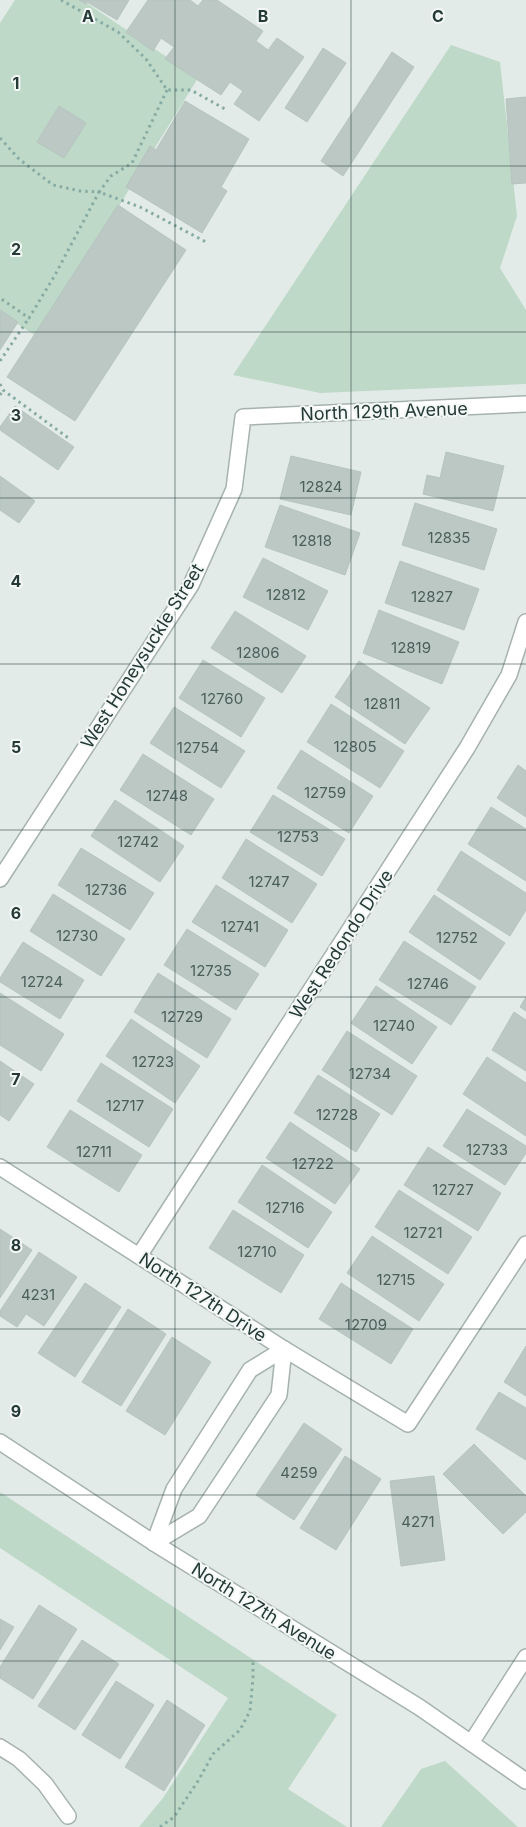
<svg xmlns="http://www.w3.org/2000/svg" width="526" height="1827" font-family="Inter,sans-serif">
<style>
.green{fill:#bed9c8}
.building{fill:#bbc8c4;stroke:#b6c4bf}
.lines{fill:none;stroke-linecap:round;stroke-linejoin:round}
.minor-casing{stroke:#a6b2af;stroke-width:18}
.tertiary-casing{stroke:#a6b2af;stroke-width:18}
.path{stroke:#87aba3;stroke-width:3;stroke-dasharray:2.5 4;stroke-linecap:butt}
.minor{stroke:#fff;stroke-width:15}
.tertiary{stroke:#fff;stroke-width:15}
.grid{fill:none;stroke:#253a36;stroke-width:1;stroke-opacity:0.55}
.labels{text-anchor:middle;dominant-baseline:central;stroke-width:4;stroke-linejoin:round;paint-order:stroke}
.number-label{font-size:15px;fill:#4a5e5a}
.street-label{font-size:18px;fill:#253a36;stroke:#f3f8f6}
.grid-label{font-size:16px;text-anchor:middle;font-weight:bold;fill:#253a36;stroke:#f3f8f6;stroke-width:4;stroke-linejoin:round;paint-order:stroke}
</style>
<rect width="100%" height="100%" fill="#e3ebe8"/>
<g class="green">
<polygon points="15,0 82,0 198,78 38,337 0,313 0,23"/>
<polygon points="451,45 500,62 517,216 500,268 526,310 526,384 320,393 233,375"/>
<polygon points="0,1492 337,1715 288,1789 347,1827 139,1827 163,1798 228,1698 0,1548"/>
<polygon points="445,1761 518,1827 381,1827 421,1769"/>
</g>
<g class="building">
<polygon points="79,0 129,0 117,20 87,2 86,4"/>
<polygon points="148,0 190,0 198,6 203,0 217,0 263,31 256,41 268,50 277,38 304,57 259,121 234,104 243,91 230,82 221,95 165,59 174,47 161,38 153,51 126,32"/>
<polygon points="323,48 346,63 307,122 285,108"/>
<polygon points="392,52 414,67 343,176 321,161"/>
<polygon points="526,97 526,183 512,184 506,99"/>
<polygon points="185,101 249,139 221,187 227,191 202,233 126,187 150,146 156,150"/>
<polygon points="59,106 86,123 64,158 37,142"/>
<polygon points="118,205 186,250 75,421 7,377"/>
<polygon points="0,310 18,322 0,350"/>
<polygon points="15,406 74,447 58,470 0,430 0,427"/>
<polygon points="446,452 504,466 493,511 423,494 427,475 440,478"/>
<polygon points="291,456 361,472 351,515 280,499"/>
<polygon points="0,476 35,501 19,523 0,510"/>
<polygon points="415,503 497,529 484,570 402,545"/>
<polygon points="280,505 360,533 345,575 265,547"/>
<polygon points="263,558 328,591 308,630 243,597"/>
<polygon points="400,561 479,589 464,630 385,603"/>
<polygon points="379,610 459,642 442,684 363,653"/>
<polygon points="235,611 306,656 282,693 211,648"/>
<polygon points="203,660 265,698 241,737 179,698"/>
<polygon points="359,661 430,708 405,744 335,697"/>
<polygon points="331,704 404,751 380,788 307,742"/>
<polygon points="174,707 245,751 221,788 150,743"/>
<polygon points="301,750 373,796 349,833 277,788"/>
<polygon points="143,754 214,799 191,835 120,790"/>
<polygon points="518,765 526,771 526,817 497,798"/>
<polygon points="273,795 345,839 322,876 250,832"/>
<polygon points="115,800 184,846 160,882 91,836"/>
<polygon points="491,807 526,829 526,881 468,844"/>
<polygon points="246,839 317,884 292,923 222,878"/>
<polygon points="81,848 154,893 130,930 58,885"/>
<polygon points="461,851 526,893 526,910 510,936 437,890"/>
<polygon points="216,885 288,930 265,967 192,922"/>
<polygon points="53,894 125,939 101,976 30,931"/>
<polygon points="434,895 505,943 480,980 409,932"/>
<polygon points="187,929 259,974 236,1010 164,965"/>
<polygon points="404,941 476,987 451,1025 379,980"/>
<polygon points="23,942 84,980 60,1019 0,982 0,978"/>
<polygon points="158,973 231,1019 207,1058 134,1012"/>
<polygon points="376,986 437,1027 412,1064 351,1023"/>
<polygon points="0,993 64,1034 41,1071 0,1045"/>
<polygon points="526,997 526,1011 520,1007"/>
<polygon points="514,1012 526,1020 526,1071 492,1050"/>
<polygon points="131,1019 200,1066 175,1103 106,1056"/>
<polygon points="347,1031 417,1076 392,1115 322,1070"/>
<polygon points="487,1057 526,1083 526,1136 463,1094"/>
<polygon points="0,1061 34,1084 9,1121 0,1115"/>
<polygon points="101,1063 173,1109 149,1147 77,1101"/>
<polygon points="318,1075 380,1114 356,1152 294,1113"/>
<polygon points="467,1109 526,1146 526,1153 505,1185 443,1146"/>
<polygon points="70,1110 142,1155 119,1192 47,1147"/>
<polygon points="290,1122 360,1169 335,1204 266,1158"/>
<polygon points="428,1147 501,1193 478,1231 404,1185"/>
<polygon points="262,1165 332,1212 308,1248 238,1202"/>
<polygon points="399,1190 472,1237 448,1274 375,1227"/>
<polygon points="233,1210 304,1255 281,1293 209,1248"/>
<polygon points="0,1229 32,1250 0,1298"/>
<polygon points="372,1236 444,1284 419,1321 347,1273"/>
<polygon points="39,1252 77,1277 44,1326 26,1314 17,1327 0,1316 0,1311"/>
<polygon points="85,1283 121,1307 75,1377 38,1353"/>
<polygon points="341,1283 413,1329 391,1364 319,1319"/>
<polygon points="128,1309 166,1334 121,1406 82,1382"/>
<polygon points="172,1337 211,1362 165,1435 126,1411"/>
<polygon points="526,1346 526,1396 504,1382"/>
<polygon points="499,1392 526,1408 526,1460 476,1429"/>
<polygon points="304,1423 342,1449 294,1520 256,1495"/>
<polygon points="474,1444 526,1496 526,1512 503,1534 443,1474"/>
<polygon points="345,1456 381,1479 336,1550 300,1528"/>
<polygon points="434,1476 445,1560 401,1566 390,1481"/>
<polygon points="39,1605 77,1629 33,1699 0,1678 0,1667"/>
<polygon points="0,1619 14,1627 0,1650"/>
<polygon points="82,1640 119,1664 75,1730 38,1706"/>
<polygon points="116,1681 154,1705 120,1759 82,1735"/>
<polygon points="167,1700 205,1725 164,1791 125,1767"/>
</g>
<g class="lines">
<defs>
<g id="minor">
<polyline points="0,879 191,585 234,489 243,417 526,404"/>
<polyline points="0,1167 284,1349 408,1424 526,1244"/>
<polyline points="139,1256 467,748 509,675 526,622"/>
<polyline points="154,1543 199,1516 279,1395 284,1349"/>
<polyline points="154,1543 174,1489 250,1370 284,1349"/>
<polyline points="471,1743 526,1657"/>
<polyline points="0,1747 19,1759 45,1784 68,1816"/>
</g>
<polyline id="tertiary" points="0,1442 154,1543 419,1707 526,1781"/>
</defs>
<use href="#minor" class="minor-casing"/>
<use href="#tertiary" class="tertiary-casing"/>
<g class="path">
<polyline points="61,0 118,32 146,59 167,90 191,90 225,109"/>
<polyline points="167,90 132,163 111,176 99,192 140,207 206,242"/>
<polyline points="0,138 19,159 53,185 80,191 99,192 55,275 29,318 0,298"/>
<polyline points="0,361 29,318"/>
<polyline points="0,384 3,390 71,440"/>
<polyline points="0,395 3,390"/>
<polyline points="160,1827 174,1817 198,1781 213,1754 240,1730 250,1711 253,1677 253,1659"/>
</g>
<use href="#minor" class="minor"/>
<use href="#tertiary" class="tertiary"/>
</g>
<path class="grid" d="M175,0v1827M351,0v1827M0,166h526M0,332h526M0,498h526M0,664h526M0,830h526M0,997h526M0,1163h526M0,1329h526M0,1495h526M0,1661h526"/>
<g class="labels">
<g class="number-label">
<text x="321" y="486">12824</text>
<text x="449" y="537">12835</text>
<text x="312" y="540">12818</text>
<text x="286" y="594">12812</text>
<text x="432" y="596">12827</text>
<text x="411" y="647">12819</text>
<text x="258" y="652">12806</text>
<text x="222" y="698">12760</text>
<text x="382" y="703">12811</text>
<text x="355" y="746">12805</text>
<text x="198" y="747">12754</text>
<text x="325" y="792">12759</text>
<text x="167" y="795">12748</text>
<text x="298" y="836">12753</text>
<text x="138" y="841">12742</text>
<text x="269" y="881">12747</text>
<text x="106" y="889">12736</text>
<text x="240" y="926">12741</text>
<text x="77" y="935">12730</text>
<text x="457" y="937">12752</text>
<text x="211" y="970">12735</text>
<text x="42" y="981">12724</text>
<text x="428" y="983">12746</text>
<text x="182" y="1016">12729</text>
<text x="394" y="1025">12740</text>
<text x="153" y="1061">12723</text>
<text x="370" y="1073">12734</text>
<text x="125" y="1105">12717</text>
<text x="337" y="1114">12728</text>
<text x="487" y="1149">12733</text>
<text x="94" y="1151">12711</text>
<text x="313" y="1163">12722</text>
<text x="453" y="1189">12727</text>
<text x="285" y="1207">12716</text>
<text x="423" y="1232">12721</text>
<text x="257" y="1251">12710</text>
<text x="396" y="1279">12715</text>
<text x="38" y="1294">4231</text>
<text x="366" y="1324">12709</text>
<text x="299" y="1472">4259</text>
<text x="418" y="1521">4271</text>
</g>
<g class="street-label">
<text transform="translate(384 411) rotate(-2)">North 129th Avenue</text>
<text transform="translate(142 656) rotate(-58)">West Honeysuckle Street</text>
<text transform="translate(341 944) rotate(-57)">West Redondo Drive</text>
<text transform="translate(203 1297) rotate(33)">North 127th Drive</text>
<text transform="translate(264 1611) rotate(32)">North 127th Avenue</text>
</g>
</g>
<g class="grid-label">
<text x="88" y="22">A</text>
<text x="263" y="22">B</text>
<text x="438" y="22">C</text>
<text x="16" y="89">1</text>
<text x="16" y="255">2</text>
<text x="16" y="421">3</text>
<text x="16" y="587">4</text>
<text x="16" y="753">5</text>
<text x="16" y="919">6</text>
<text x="16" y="1085">7</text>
<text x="16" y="1251">8</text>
<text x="16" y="1417">9</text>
</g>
</svg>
